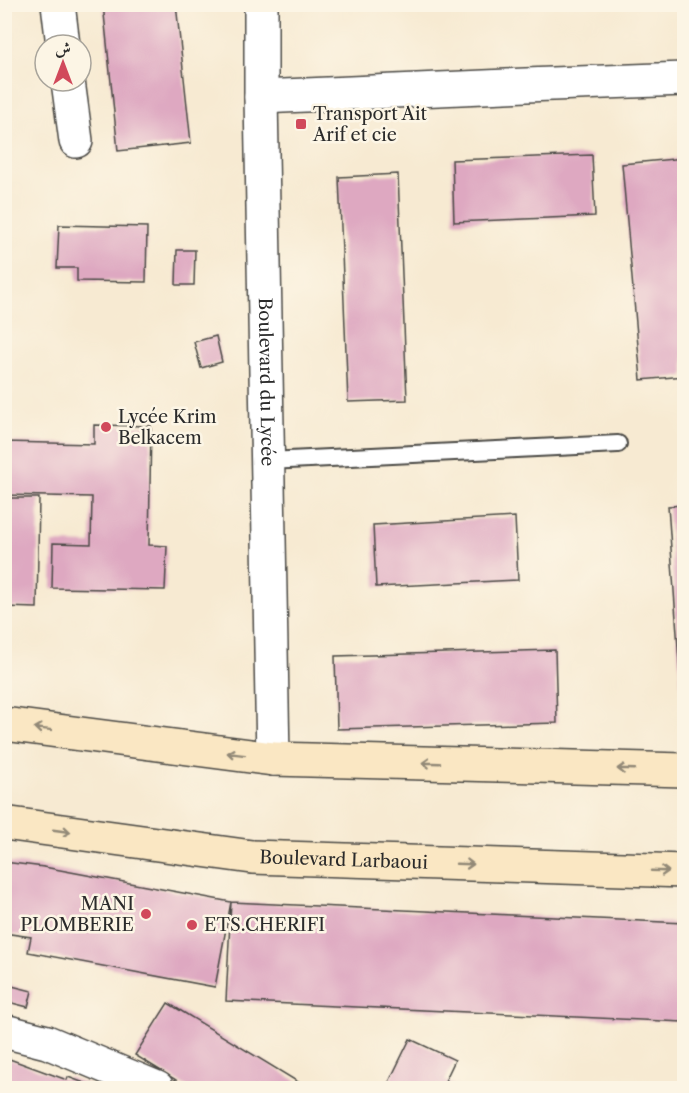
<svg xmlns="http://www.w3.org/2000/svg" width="689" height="1093" font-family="'Libre Caslon Text',Amiri,serif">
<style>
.building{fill:#dea8c1}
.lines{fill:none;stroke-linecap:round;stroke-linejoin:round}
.lane-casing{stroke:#4a4844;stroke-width:20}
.street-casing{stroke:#4a4844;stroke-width:36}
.secondary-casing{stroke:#4a4844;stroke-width:36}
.lane{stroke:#fff;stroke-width:16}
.street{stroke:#fff;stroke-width:33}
.secondary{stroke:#fae7c3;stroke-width:33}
.oneway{stroke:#928977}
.poi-dot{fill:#d1495b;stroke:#fcf5e5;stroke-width:2}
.labels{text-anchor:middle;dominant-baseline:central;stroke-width:5;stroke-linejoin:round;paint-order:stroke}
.poi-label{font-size:18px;fill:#2b2b2b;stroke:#fcf5e5;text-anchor:start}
.street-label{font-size:18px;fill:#2b2b2b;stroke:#fcf5e5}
</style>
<rect width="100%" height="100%" fill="#fcf5e5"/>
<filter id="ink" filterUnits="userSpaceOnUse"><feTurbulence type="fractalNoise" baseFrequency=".0167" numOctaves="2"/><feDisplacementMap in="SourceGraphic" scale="12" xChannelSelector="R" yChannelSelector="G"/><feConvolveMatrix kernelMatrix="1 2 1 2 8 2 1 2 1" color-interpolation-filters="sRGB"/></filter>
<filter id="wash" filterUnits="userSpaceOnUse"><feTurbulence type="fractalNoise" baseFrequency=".008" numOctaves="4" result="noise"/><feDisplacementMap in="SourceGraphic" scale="24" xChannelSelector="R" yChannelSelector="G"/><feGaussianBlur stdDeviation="1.35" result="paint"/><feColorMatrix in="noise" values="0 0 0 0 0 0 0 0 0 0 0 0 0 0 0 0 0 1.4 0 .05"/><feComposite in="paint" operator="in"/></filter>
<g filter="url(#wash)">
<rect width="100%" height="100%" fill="#f7ead2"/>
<g id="blocks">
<g class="building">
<polygon points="103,4 176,4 191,143 118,151"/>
<polygon points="592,155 595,216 454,222 452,160"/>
<polygon points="684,158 684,376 641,380 622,164"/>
<polygon points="398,174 407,400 348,402 339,177"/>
<polygon points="59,225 147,227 146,282 77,281 77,268 57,268"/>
<polygon points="177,250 195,250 194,285 176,285"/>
<polygon points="216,336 222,362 201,368 194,342"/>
<polygon points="94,425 151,426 149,545 167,546 165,590 52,588 53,543 91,544 92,497 4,495 4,442 94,444"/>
<polygon points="4,498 39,498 37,608 4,607"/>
<polygon points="684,505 684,690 681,690 668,506"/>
<polygon points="515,517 518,580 376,587 373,525"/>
<polygon points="555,650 557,723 337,729 335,656"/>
<polygon points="4,862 44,867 231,902 684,923 684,1022 226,1001 231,902 215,987 28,952 31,937 4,933"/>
<polygon points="4,984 32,991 28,1007 4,1001"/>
<polygon points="168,1003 308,1088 189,1088 135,1055"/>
<polygon points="410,1039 455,1060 445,1081 461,1088 386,1088"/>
<polygon points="4,1057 67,1080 68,1077 98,1088 4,1088"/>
</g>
</g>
</g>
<g filter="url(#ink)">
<use href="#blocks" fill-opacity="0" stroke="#4a4844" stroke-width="1.5"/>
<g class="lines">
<defs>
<polyline id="lane" points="268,461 618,444"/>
<g id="street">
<polyline points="58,4 63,45"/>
<path id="s1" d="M261,4v93l12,662"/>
<polyline points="68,81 76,141"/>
<polyline points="261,97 526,85 684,79"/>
<polyline points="4,1031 47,1042 157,1088"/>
</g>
<g id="secondary">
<polyline points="4,724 273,759 684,770"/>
<path id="s2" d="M4,823l248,34 432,14"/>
</g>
</defs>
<use href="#lane" class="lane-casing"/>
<use href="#street" class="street-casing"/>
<use href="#secondary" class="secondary-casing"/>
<use href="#lane" class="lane"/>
<use href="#street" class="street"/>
<use href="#secondary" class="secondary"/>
</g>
<defs><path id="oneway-shaft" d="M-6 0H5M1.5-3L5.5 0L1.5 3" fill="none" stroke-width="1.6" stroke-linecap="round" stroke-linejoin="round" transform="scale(1.5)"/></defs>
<g class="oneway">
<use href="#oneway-shaft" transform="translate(43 729) rotate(-173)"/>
<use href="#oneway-shaft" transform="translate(236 754) rotate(-173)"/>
<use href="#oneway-shaft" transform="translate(431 763) rotate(-178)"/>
<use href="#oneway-shaft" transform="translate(626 769) rotate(-178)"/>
<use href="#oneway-shaft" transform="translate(62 831) rotate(8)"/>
<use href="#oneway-shaft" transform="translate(465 864) rotate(2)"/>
<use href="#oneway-shaft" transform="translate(660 871) rotate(2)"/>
</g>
</g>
<g class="poi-dot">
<rect x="295" y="118" width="12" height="12" rx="3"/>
<circle cx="106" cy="427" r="6"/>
<circle cx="146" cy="914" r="6"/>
<circle cx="192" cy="925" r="6"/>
</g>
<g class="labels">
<g class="poi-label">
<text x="313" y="114">Transport Ait<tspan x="313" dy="21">Arif et cie</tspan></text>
<text x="118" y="417">Lycée Krim<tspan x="118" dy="21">Belkacem</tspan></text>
<text x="134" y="904" text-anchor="end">MANI<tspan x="134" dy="21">PLOMBERIE</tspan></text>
<text x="204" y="925">ETS.CHERIFI</text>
</g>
<g class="street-label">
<text stroke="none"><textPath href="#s1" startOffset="378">Boulevard du Lycée</textPath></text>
<text stroke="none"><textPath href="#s2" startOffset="342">Boulevard Larbaoui</textPath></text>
</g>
</g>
<rect width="689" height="1093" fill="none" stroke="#fcf5e5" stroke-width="24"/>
<g transform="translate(63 63)"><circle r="28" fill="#fcf5e5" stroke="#a8a49b" stroke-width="1.5"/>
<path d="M0-4.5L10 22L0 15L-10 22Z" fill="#d1495b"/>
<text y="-9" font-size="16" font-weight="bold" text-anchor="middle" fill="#2b2b2b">ش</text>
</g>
</svg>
